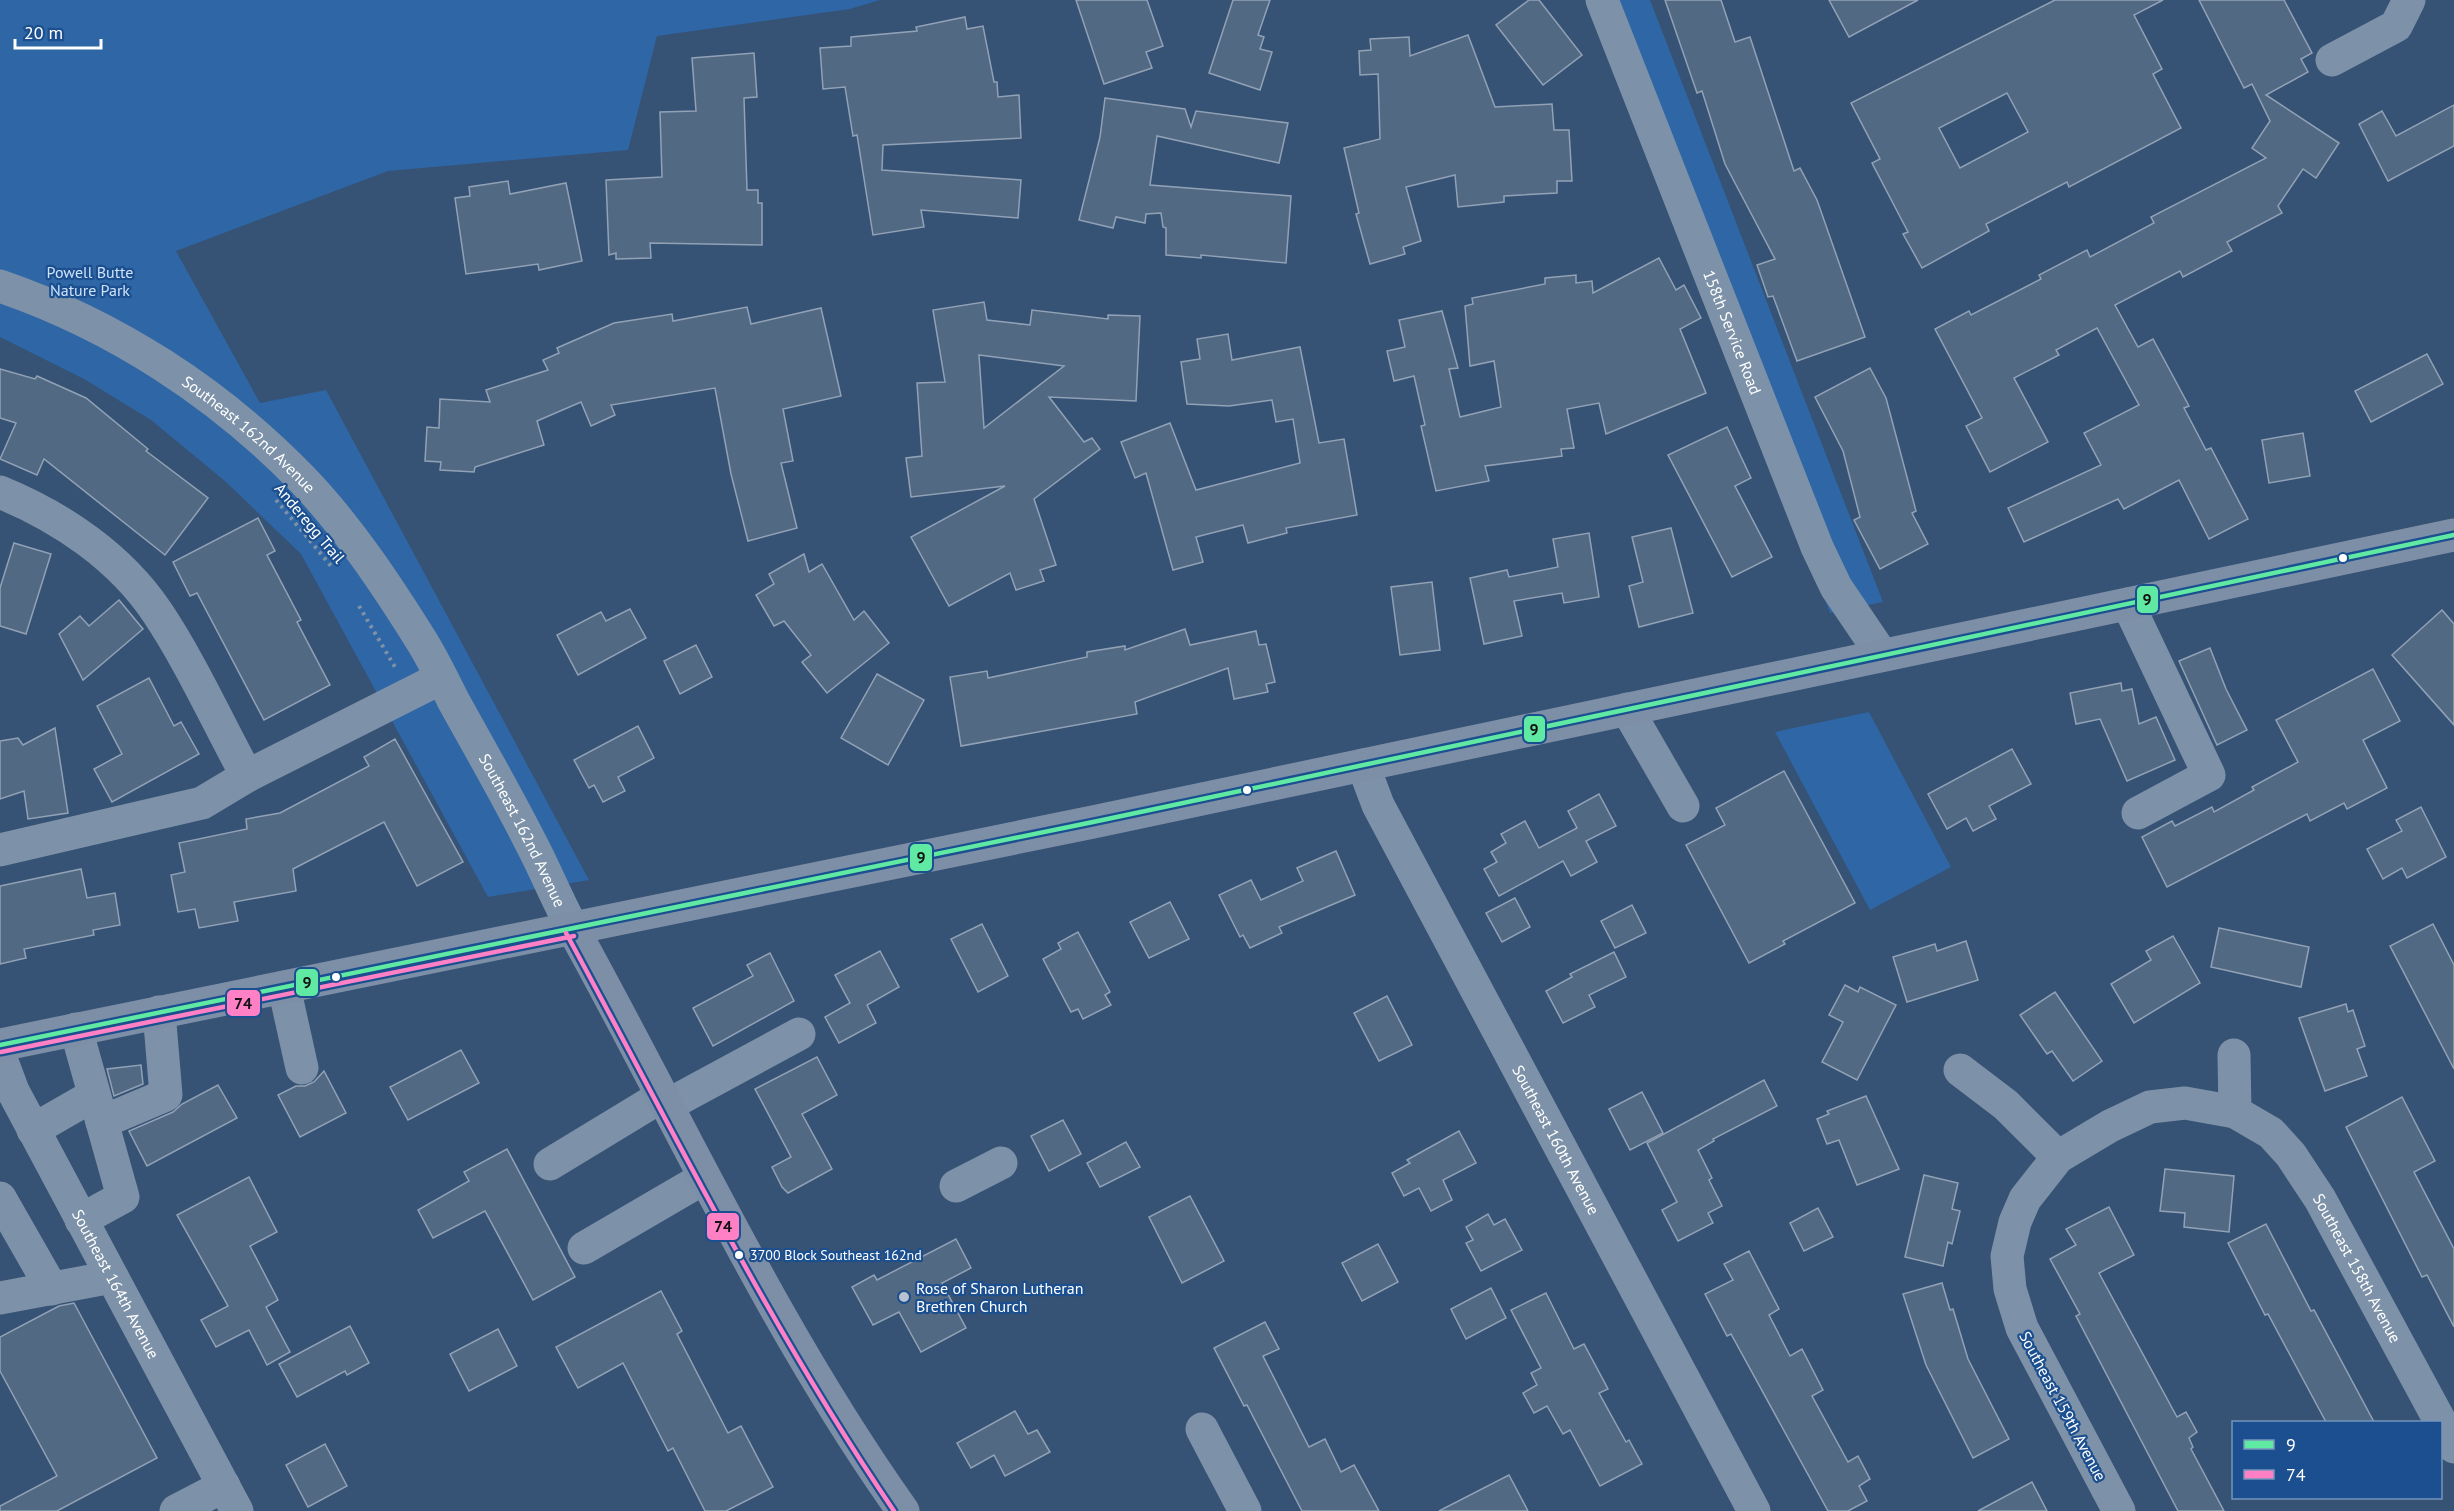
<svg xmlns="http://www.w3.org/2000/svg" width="2454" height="1511" font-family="'PT Sans',sans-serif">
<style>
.green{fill:#2f66a5}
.building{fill:#526984;stroke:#92a2b6;stroke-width:1.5;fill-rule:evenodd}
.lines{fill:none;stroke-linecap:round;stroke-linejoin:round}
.path{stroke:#7d92a8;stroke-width:4;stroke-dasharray:3 4.5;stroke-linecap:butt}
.minor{stroke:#7d92a8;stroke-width:33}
.major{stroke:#7d8ea7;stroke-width:33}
.bus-1-casing{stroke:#1b4f8f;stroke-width:9}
.bus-2-casing{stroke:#1b4f8f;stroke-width:9}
.bus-1{stroke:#60e9a3;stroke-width:4.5}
.bus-2{stroke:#ff80c5;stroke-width:4.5}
.bus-dot{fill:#fff;stroke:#1b4f8f;stroke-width:2}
.poi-dot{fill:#b9c2ce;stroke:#1b4f8f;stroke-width:2}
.labels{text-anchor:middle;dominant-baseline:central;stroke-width:4.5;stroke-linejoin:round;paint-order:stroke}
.bus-label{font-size:14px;fill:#fff;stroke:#1b4f8f;text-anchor:start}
.park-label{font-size:16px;fill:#cfe3fa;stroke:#1b4f8f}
.street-label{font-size:16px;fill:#fff;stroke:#1b4f8f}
.poi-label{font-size:16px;fill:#fff;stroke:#1b4f8f;text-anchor:start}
.line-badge{stroke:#1b4f8f;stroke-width:2}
.pale-badge-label{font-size:16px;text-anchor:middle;font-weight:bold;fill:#111}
</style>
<rect width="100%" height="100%" fill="#365274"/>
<g class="green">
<polygon points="0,0 880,0 850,9 657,36 628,150 388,171 176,251 260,403 326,390 589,880 488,897 301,554 226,482 151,420 84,379 0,337"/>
<polygon points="1593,0 1650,0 1883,602 1830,613"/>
<polygon points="1869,712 1951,867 1870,910 1775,732"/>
</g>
<g class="building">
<polygon points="1076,0 1147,0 1163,46 1146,52 1152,68 1104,84"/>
<polygon points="1233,0 1270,0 1258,35 1264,37 1260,49 1272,52 1260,90 1209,73"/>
<polygon points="1529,0 1539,0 1582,55 1543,85 1496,25"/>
<polygon points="1665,0 1721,0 1735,42 1750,37 1794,171 1800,168 1817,200 1865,337 1797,361 1773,296 1768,297 1757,265 1775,259 1725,164 1702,91 1697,93"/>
<polygon points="1829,0 1918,0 1849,37"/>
<path d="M2055,0h108l-29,15 28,54 -9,5 28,54 -112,59 -2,-5 -81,42 3,7 -67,37 -19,-34 5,-2 -36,-69 8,-4 -29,-56zM2007,93l21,39 -68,36 -21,-40z"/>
<polygon points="2199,0 2284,0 2312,53 2301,59 2308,72 2266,95 2339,143 2316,178 2303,169 2278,206 2282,213 2227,242 2232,251 2183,277 2180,271 2115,305 2138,347 2153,339 2189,406 2184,408 2206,450 2211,448 2248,519 2209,539 2179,480 2124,509 2118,499 2024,542 2008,508 2101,465 2084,433 2139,405 2097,328 2056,350 2059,355 2014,378 2048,442 1990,472 1966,426 1982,418 1935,329 1969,311 1971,315 2041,279 2039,275 2087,250 2090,257 2154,223 2151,217 2266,158 2252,148 2270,121 2252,84 2244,88"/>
<polygon points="965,17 967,29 983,26 994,82 997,82 998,97 1019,95 1021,138 883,145 882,170 1021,180 1018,218 921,210 924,227 873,235 857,135 853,136 845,87 823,89 820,48 851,46 851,37 917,31 916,27"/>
<polygon points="1468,35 1495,107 1552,104 1554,130 1569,130 1572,181 1557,181 1557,193 1504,196 1504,202 1458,207 1455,175 1406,187 1421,241 1403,247 1405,254 1370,264 1356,214 1359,213 1344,148 1380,139 1378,74 1360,75 1359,51 1371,50 1370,39 1409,37 1410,56"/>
<polygon points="754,53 757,97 744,98 747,190 758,190 758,203 762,203 762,245 650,243 651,258 616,259 616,253 609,255 606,180 662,177 660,112 696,111 692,58"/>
<polygon points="1105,98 1185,109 1191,127 1196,111 1288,123 1279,163 1157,136 1150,185 1291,196 1286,263 1201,255 1201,258 1166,255 1166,228 1163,227 1161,213 1146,214 1145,223 1116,217 1113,228 1079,220 1100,137"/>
<polygon points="2454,105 2454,146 2388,181 2359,124 2382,111 2396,136"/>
<polygon points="508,181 510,194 566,183 582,261 539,270 538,264 466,274 455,198 470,196 469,187"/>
<polygon points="1659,258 1676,290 1684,285 1701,318 1680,329 1706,393 1606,434 1599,403 1567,409 1574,448 1561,449 1562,456 1485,466 1489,481 1436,491 1421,426 1425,425 1414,376 1394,381 1387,351 1405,347 1399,320 1442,311 1458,368 1449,369 1460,417 1501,407 1494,361 1470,366 1465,306 1473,304 1472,298 1545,284 1545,278 1576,275 1576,283 1592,281 1593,293"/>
<path d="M984,302l3,18 43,5 2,-15 76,9v-4l32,1 -4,85 -87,-4 35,45 8,-4 8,11 -66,50 22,66 -16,5 4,11 -28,9 -6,-17 -61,33 -38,-69 94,-51 -94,11 -5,-39 16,-2 -5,-73 28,-1 -12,-72zM979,355l85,11 -80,62z"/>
<polygon points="747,307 751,324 821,308 841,396 783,409 793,461 781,463 797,528 748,541 731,474 715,388 611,405 615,415 591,426 581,402 537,421 544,445 475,467 474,472 440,470 441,462 425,461 427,427 439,428 440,399 490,402 486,390 548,370 543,360 559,353 557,348 614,323 672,314 673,321"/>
<polygon points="1228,334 1232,360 1300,347 1319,443 1344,439 1357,515 1286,528 1287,533 1248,543 1243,525 1196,537 1203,562 1173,570 1146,473 1135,478 1121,442 1170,423 1196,490 1300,463 1293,419 1276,422 1272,400 1229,406 1187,404 1181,362 1200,359 1197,339"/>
<polygon points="2427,354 2443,384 2371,422 2355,391"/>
<polygon points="1870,368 1886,398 1916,511 1912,513 1928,544 1880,569 1854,520 1860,517 1843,451 1815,397"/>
<polygon points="0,369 35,379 37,376 86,398 148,449 146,451 208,498 165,555 44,459 37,475 0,459 16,423 0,418"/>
<polygon points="1727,427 1751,478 1735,486 1772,557 1732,577 1668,455"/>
<polygon points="2303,433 2310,476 2269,483 2262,440"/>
<polygon points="258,518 275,551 267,555 301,620 297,622 330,685 264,720 197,593 190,596 173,562"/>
<polygon points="1671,528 1693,613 1639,627 1629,586 1643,582 1632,537"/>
<polygon points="1589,533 1599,597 1564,603 1562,593 1514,601 1522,636 1484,644 1470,578 1507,570 1509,577 1558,567 1553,539"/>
<polygon points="14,543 51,554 26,634 0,626 0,588"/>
<polygon points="804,554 809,572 822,564 854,620 864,611 889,643 827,693 802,662 811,655 784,621 774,626 756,595 774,584 769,574"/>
<polygon points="1432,582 1440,650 1400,655 1391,587"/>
<polygon points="119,600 143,629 83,680 59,634 80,616 89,626"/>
<polygon points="630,609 646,638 578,675 557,635 601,612 606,621"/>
<polygon points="2442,610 2454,624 2454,725 2392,655"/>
<polygon points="1185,629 1190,645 1256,631 1259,645 1266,644 1275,682 1266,684 1268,692 1234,699 1228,668 1135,702 1137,714 961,746 950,677 987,671 988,678 1087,657 1087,652 1125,646 1125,650"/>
<polygon points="696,645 712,677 680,694 664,661"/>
<polygon points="2210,648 2226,689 2247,730 2217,745 2179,661"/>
<polygon points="2373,669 2400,721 2363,740 2387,788 2347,809 2344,803 2310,821 2307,814 2167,887 2142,837 2172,821 2175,826 2212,807 2214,812 2254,790 2252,787 2298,762 2276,720"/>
<polygon points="877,674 924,700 888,765 841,738"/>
<polygon points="149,678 174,726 181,722 199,754 112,802 94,769 122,754 97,706"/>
<polygon points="2121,683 2122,691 2132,689 2139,724 2156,717 2175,760 2127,781 2100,719 2076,724 2070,693"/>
<polygon points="638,726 654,758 618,777 625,791 603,802 594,785 589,788 574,760"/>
<polygon points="55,728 68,813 28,819 24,791 0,799 0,741 18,738 23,745"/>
<polygon points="395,739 463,862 417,886 384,822 293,869 296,891 234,902 238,921 199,928 195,909 178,912 171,875 185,872 179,843 247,829 246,819 280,813 369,766 364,757"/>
<polygon points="2012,749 2031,784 1989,806 1996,819 1973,831 1966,818 1947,829 1928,794"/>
<polygon points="1784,771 1855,903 1783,941 1785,944 1749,963 1686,845 1725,825 1716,808"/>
<polygon points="1599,794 1616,826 1586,841 1597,862 1571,876 1563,861 1499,896 1484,869 1497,862 1491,852 1506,843 1501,834 1525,821 1539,848 1577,828 1568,811"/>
<polygon points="2421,807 2446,857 2407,878 2402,868 2383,879 2367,849 2402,831 2396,820"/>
<polygon points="1336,851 1355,895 1279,927 1282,933 1250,948 1243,935 1240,937 1219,895 1251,880 1261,900 1303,881 1297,868"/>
<polygon points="81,869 87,898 115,893 120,925 93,930 94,935 24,949 26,958 0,964 0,886"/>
<polygon points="1515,898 1530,927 1502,942 1486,913"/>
<polygon points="1170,902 1189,939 1149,958 1130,922"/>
<polygon points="1632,905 1646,933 1615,948 1601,921"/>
<polygon points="982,924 1008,976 978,992 951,939"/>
<polygon points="2433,924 2454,965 2454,1069 2390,946"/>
<polygon points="2219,928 2309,947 2301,987 2211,967"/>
<polygon points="1078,932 1110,992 1105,995 1111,1005 1083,1019 1078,1009 1071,1012 1043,959 1061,949 1058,943"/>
<polygon points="2173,936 2200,983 2134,1023 2111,984 2151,960 2146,951"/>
<polygon points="1966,941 1978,980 1907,1002 1893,957 1935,944 1937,951"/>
<polygon points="880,951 899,987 867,1005 876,1023 839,1043 825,1017 850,1003 835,975"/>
<polygon points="1614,952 1626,977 1589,995 1595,1007 1563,1023 1546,991 1572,977 1570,974"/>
<polygon points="770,953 794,1001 713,1046 693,1008 753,976 747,965"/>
<polygon points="1845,985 1858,992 1860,987 1896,1005 1857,1080 1822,1062 1843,1022 1829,1015"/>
<polygon points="2055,992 2102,1061 2073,1081 2052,1051 2047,1054 2020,1015"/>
<polygon points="1387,996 1412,1045 1379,1061 1354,1013"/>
<polygon points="2346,1004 2348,1012 2353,1010 2365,1046 2357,1049 2367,1076 2325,1091 2299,1018"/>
<polygon points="461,1050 479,1083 408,1120 390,1087"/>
<polygon points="817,1057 837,1095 802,1114 832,1169 788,1193 782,1187 772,1167 791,1157 755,1089"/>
<polygon points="141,1065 143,1084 114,1096 107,1069"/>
<polygon points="324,1071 346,1113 300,1137 278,1095 296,1086 305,1086 314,1082"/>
<polygon points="1764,1080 1777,1106 1713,1139 1714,1141 1698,1150 1712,1178 1709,1180 1722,1206 1708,1213 1713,1223 1678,1241 1662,1210 1677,1202 1647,1143"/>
<polygon points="218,1085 237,1118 147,1166 129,1131 173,1112 182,1104"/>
<polygon points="1642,1092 1663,1133 1630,1150 1609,1109"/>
<polygon points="1866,1096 1899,1169 1857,1185 1839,1140 1827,1144 1817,1119 1829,1114 1827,1111"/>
<polygon points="2402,1097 2435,1161 2414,1172 2454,1249 2454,1327 2427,1275 2422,1277 2346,1127"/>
<polygon points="1063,1120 1081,1154 1049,1171 1031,1136"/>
<polygon points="1459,1131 1476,1163 1443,1180 1452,1200 1431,1211 1419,1188 1404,1196 1392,1173 1410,1163 1407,1160"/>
<polygon points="1126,1142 1140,1167 1100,1187 1087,1163"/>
<polygon points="507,1149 575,1277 533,1300 485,1211 433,1238 418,1210 469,1181 464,1172"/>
<polygon points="2165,1169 2234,1176 2229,1232 2184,1227 2185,1213 2160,1211"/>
<polygon points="1924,1175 1958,1183 1952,1209 1960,1211 1952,1244 1948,1242 1943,1266 1905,1257"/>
<polygon points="249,1177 277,1232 250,1246 278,1300 266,1307 290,1352 267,1365 249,1330 216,1347 201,1320 228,1306 177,1215"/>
<polygon points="1190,1196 1224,1261 1182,1283 1149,1217"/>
<polygon points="2109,1207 2134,1255 2099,1273 2177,1417 2186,1412 2197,1432 2189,1438 2193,1447 2191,1449 2224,1511 2178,1511 2076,1316 2080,1314 2050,1259 2076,1245 2066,1229"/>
<polygon points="1818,1208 1833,1237 1804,1251 1790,1223"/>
<polygon points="1488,1214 1494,1225 1505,1219 1522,1250 1481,1271 1466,1243 1473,1240 1466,1227"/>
<polygon points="2266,1224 2311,1311 2314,1310 2374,1422 2326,1422 2268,1314 2265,1315 2228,1243"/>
<polygon points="956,1239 971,1268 942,1283 966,1328 921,1352 899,1312 873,1325 852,1287 874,1275 877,1280"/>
<polygon points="1378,1244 1398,1282 1362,1301 1342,1263"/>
<polygon points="1749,1251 1779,1309 1769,1315 1790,1356 1802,1349 1823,1390 1812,1396 1848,1462 1858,1456 1870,1479 1859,1486 1867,1501 1848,1511 1828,1511 1731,1334 1727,1336 1705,1294 1733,1280 1724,1264"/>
<polygon points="1942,1283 1950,1310 1953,1309 1968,1359 2009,1439 1973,1458 1926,1365 1903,1294"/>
<polygon points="1491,1288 1506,1318 1466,1339 1451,1309"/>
<polygon points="661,1291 682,1331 677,1334 728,1433 741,1426 773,1487 726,1511 705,1511 673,1448 668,1451 623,1363 578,1388 556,1347"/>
<polygon points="1546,1293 1574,1349 1584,1344 1608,1389 1599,1393 1626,1442 1629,1440 1642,1464 1600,1486 1570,1430 1563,1434 1547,1406 1534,1413 1523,1393 1537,1385 1531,1373 1541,1368 1511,1310"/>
<polygon points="74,1303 157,1458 57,1511 0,1511 0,1506 57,1476 0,1371 0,1337 59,1306"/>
<polygon points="1265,1322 1279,1349 1263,1356 1309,1447 1325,1439 1341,1472 1354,1465 1379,1511 1302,1511 1247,1405 1244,1406 1214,1348"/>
<polygon points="350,1326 369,1363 347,1375 345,1371 297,1397 279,1364"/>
<polygon points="498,1329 517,1366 469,1391 450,1354"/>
<polygon points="1015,1411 1028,1434 1037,1430 1050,1452 1005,1476 994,1455 971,1468 957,1443"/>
<polygon points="325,1444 347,1486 308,1507 286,1465"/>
<polygon points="1509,1475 1528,1511 1439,1511"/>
<polygon points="2032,1482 2047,1511 1978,1511"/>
</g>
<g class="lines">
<g class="path">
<polyline points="276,500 331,566"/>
<polyline points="359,606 395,667"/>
</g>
<g class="minor">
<path id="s1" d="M1602,0l215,547 19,40 46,68"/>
<polyline points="2332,60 2396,26 2409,0"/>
<path id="s2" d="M0,286c114,39 219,107 303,194 45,47 83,104 118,160 12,19 22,40 32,60 27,49 55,97 80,147 14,27 25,55 40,82"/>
<path d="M0,492c61,25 120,65 157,120 33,49 61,111 90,164"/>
<polyline points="2128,604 2209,775 2138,813"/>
<polyline points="1627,709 1683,806"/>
<path id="s3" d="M1363,765l15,40 376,706"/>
<polyline points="0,850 202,803 247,776 441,678"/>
<polyline points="284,987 302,1068"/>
<polyline points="76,1029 123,1197 81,1220"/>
<polyline points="2234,1055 2235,1112"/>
<path id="s4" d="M0,1056l13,35 224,420"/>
<polyline points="1960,1070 2006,1105 2058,1157"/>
<polyline points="666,1106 799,1034"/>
<polyline points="102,1122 166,1095 159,1012"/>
<polyline points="33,1130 94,1095"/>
<polyline points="550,1164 662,1096"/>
<polyline points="956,1186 1001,1163"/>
<polyline points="0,1198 52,1289"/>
<polyline points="584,1248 704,1178"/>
<polyline points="0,1298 112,1277"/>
<polyline points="1202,1429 1245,1511"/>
<polyline points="176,1511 224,1486"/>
<path id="s5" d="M2119,1511l-97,-183 -12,-39 -3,-33 8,-34 10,-23 33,-42 52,-31 40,-19 35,-4 50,9 36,21 20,22 29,44 134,248"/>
</g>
<g class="major">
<path d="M573,929c108,195 200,399 330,582"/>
<polyline points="0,1045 1093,822 2454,535"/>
</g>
<defs>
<polyline id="bus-1" points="0,1045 1093,822 2454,535"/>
<g id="bus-2">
<path d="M566,933c106,195 203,394 328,578"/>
<polyline points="1,1052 574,936"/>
</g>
</defs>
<use href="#bus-1" class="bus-1-casing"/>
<use href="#bus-2" class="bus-2-casing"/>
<use href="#bus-1" class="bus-1"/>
<use href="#bus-2" class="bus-2"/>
</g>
<g class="bus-dot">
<circle cx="2343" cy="558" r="5"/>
<circle cx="1247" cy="790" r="5"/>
<circle cx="336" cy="977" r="5"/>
<circle cx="739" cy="1255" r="5"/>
</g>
<circle class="poi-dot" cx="904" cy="1297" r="6"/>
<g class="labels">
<g class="bus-label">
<text x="750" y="1255">3700 Block Southeast 162nd</text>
</g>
<g class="park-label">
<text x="90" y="272">Powell Butte<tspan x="90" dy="18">Nature Park</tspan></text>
</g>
<g class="street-label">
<text stroke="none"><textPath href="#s1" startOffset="357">158th Service Road</textPath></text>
<text stroke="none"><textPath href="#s2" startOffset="292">Southeast 162nd Avenue</textPath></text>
<text transform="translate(310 523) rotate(50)">Anderegg Trail</text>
<text stroke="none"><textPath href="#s2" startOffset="778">Southeast 162nd Avenue</textPath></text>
<text stroke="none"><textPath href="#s3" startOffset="422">Southeast 160th Avenue</textPath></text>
<text stroke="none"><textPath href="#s5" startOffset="788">Southeast 158th Avenue</textPath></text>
<text stroke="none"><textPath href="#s4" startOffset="256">Southeast 164th Avenue</textPath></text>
<text transform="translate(2063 1406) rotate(62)">Southeast 159th Avenue</text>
</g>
<g class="poi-label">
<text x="916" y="1288">Rose of Sharon Lutheran<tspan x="916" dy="18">Brethren Church</tspan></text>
</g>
</g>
<g class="line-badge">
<rect x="2136" y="585" width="23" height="29" rx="6" fill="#60e9a3"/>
<rect x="1523" y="715" width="23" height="28" rx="6" fill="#60e9a3"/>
<rect x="909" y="843" width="24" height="29" rx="6" fill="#60e9a3"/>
<rect x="295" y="968" width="24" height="29" rx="6" fill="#60e9a3"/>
<rect x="226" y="989" width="35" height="28" rx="6" fill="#ff80c5"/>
<rect x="706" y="1212" width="34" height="29" rx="6" fill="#ff80c5"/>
</g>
<g class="pale-badge-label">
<text x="2147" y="605">9</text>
<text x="1534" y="735">9</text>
<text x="921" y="863">9</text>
<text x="307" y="988">9</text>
<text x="243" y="1009">74</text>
<text x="723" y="1232">74</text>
</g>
<rect x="2232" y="1421" width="210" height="78" fill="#1b4f8f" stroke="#7695bc" stroke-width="1.5"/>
<rect x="2244" y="1440" width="30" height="9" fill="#60e9a3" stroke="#7695bc" stroke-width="1.5"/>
<text x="2286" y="1451" font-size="18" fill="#ffffff">9</text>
<rect x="2244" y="1470" width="30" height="9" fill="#ff80c5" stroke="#7695bc" stroke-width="1.5"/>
<text x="2286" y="1481" font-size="18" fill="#ffffff">74</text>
<path d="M15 39v9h86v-9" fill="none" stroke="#ffffff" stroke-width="3"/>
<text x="24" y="39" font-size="18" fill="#ffffff" stroke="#1b4f8f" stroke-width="4.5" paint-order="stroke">20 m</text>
</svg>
